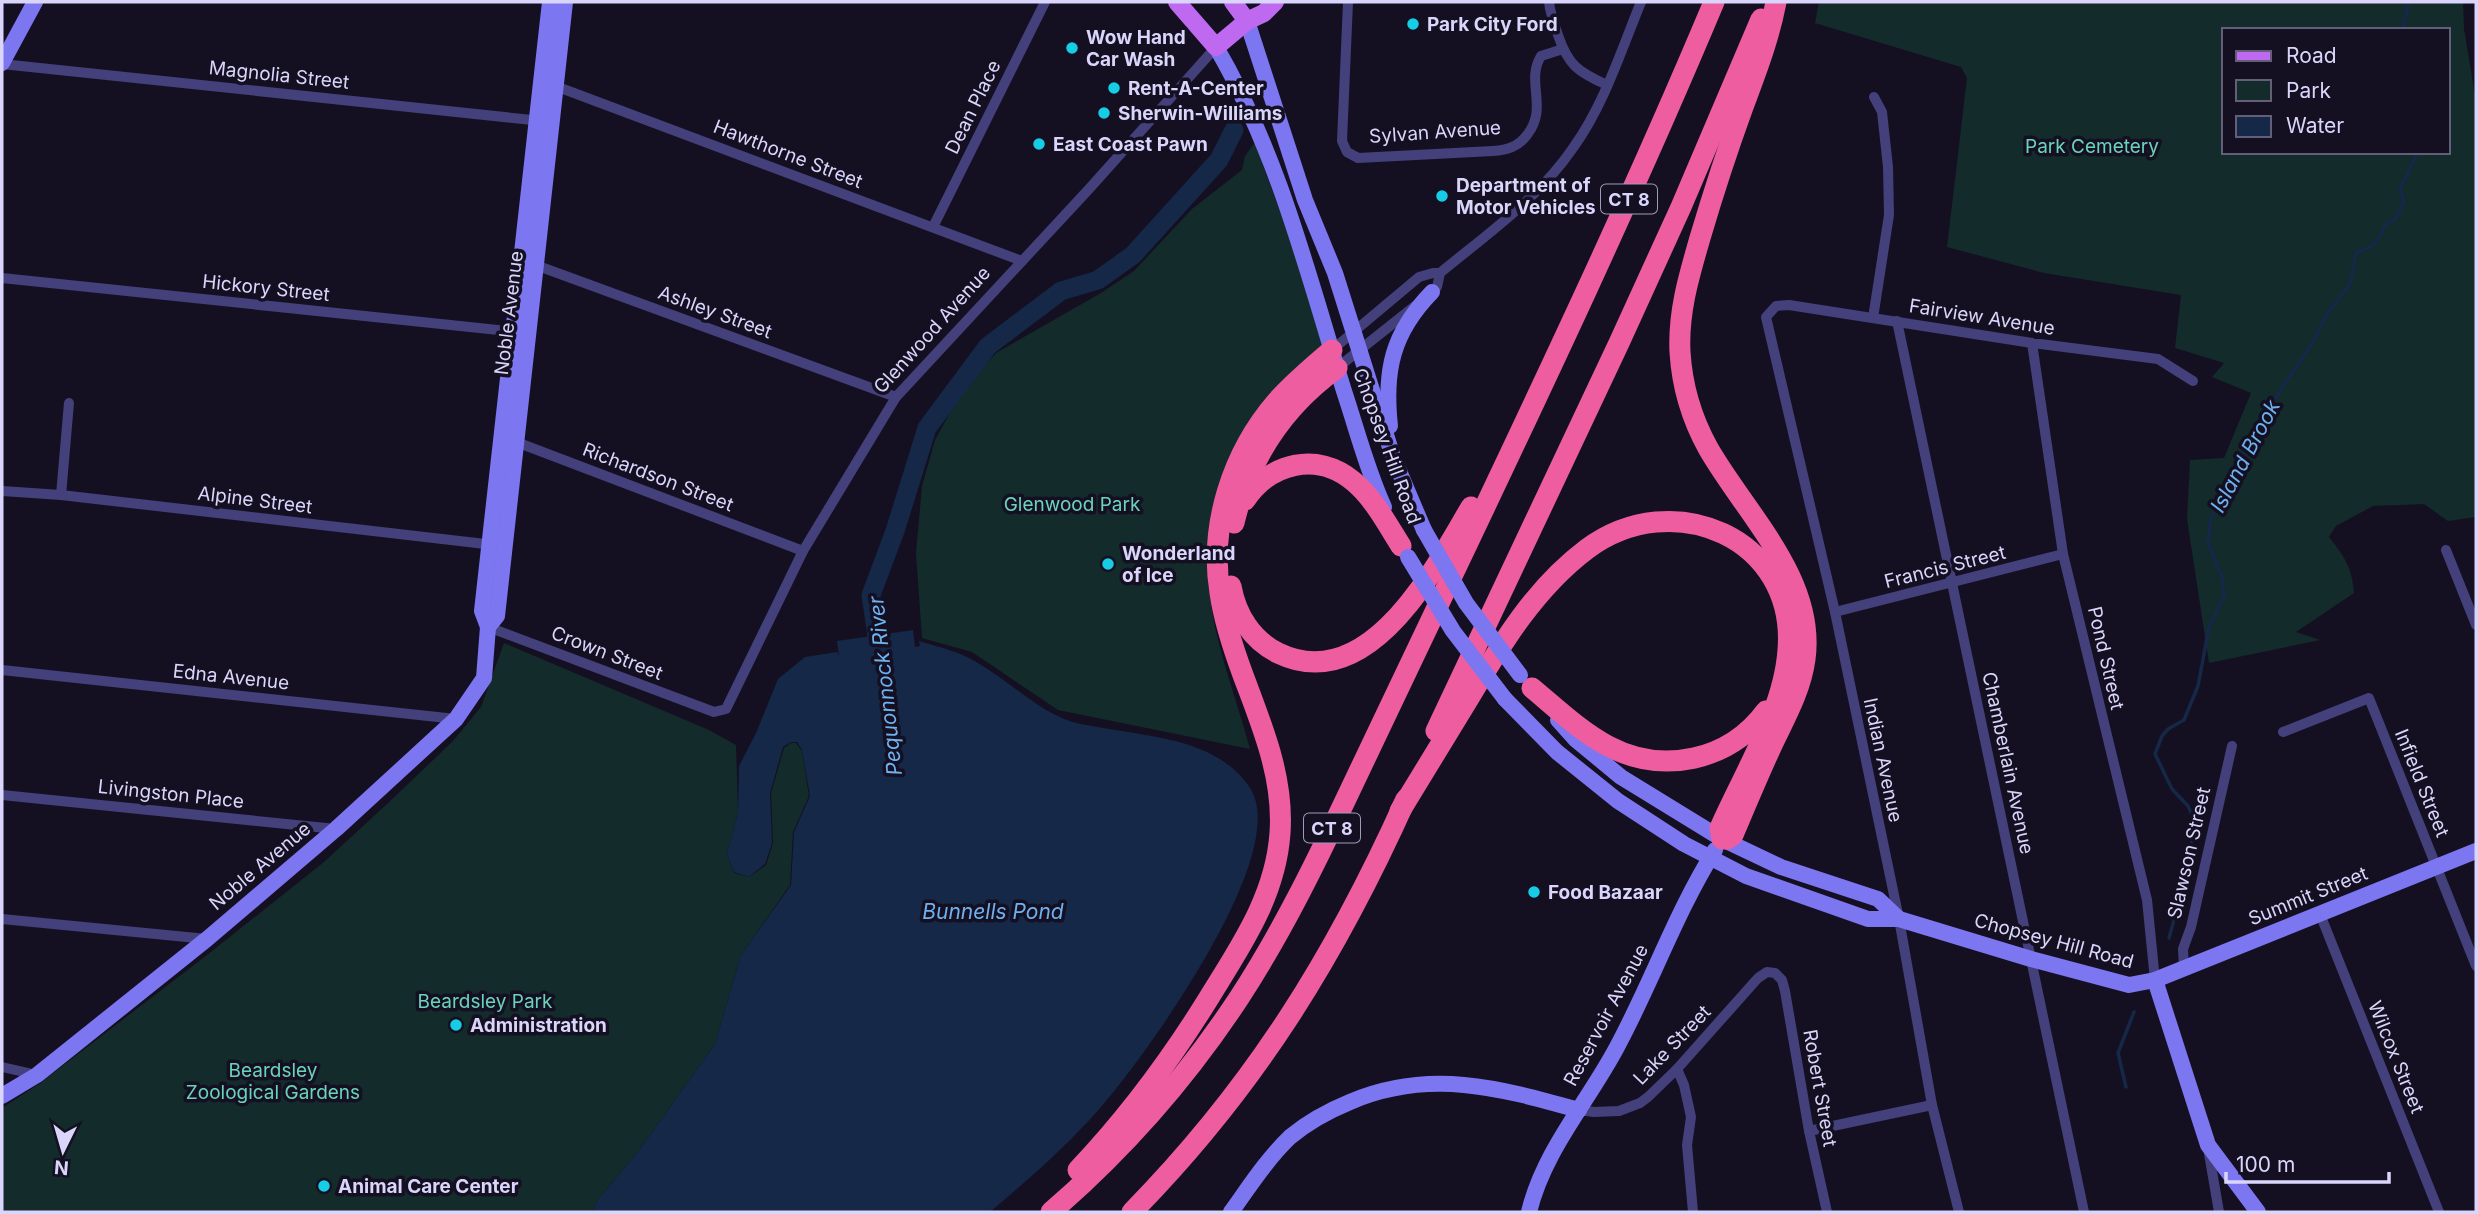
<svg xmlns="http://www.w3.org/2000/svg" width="2478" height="1214" font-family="Inter,sans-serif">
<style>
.green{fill:#142b2b;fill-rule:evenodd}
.water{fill:#152847}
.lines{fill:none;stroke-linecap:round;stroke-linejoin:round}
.stream{stroke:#152847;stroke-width:3.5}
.river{stroke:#152847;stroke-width:19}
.street{stroke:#43407c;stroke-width:10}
.secondary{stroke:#7c76f1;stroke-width:16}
.primary{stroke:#bf68f0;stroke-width:18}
.highway{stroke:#ee5da0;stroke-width:21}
.secondary-bridge{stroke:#7c76f1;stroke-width:16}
.poi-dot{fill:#17cce5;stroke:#141022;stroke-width:2.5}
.labels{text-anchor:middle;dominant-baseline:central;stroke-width:7;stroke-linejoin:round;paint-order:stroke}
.shield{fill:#141022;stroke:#9f9bba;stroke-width:2}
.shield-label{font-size:18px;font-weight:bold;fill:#dad6fb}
.poi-label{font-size:19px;font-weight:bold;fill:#dad6fb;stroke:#141022;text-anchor:start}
.street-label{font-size:19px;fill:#dad6fb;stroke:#141022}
.park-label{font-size:19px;fill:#69d3bb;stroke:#141022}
.water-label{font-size:21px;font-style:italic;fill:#6eb1f0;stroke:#141022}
</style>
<rect width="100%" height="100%" fill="#141022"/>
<g class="green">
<path d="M1819,2h644l1,27 12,72v416l-28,4 -24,-17 -51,2 -37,20 -7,11c16,21 23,30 25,56l-58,39 24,8 -111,23 -22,-144 3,-59 34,-2 27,-65 -39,-16 12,-14 -49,-15 6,-53 -137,-22 -97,-26 20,-169 -6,-11 -146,-44zM2224,30h224v122h-224z"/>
<path d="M1255,142c24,74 58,144 80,218l-41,33 -86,181c2,59 27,118 42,175l-192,-39 -86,-58 -50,-14 -6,-85 6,-67 13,-46 27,-49 34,-38 105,-60 33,-22 58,-62 50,-39 3,-14z"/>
<polygon points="504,643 709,730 736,745 738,813 727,854 734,873 749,877 766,865 773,843 771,793 784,748 791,743 796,743 802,751 809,796 793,832 790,885 741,955 715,1044 640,1149 596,1202 593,1212 2,1212 2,1108 39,1084 207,955 324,862 387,804 453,741 481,707"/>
</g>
<path class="water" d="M913,630l2,17 5,-1 -1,-5c20,6 42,11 59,22 29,17 54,42 84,55 12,6 27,7 41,10 50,9 116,12 147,60 43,65 -105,268 -149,319 -34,39 -72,72 -111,105h-397l3,-10 44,-53 75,-105 26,-89 50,-70 3,-53 16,-36 -8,-46 -5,-8h-6l-8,5 -13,46 2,50 -7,21 -16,13 -15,-5 -7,-18 11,-41 1,-47 17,-33 22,-54 27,-22 32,-5 2,4 -2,-15z"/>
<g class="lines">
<g class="stream">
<polyline points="2402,30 2409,2"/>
<polyline points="2169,938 2187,872 2195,821 2188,806 2172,789 2155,754 2162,736 2168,729 2184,720 2198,686 2209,627 2224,597 2222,578 2208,542 2211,518 2261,419 2311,345 2327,314 2350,284 2356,253 2375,244 2386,224 2395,220 2404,202 2400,189 2418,152"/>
<polyline points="2126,1087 2118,1053 2134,1012"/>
</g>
<polyline class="river" points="877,636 871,595 895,531 927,428 988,346 1061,291 1098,280 1133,255 1219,160 1234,130"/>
<g class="street">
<path d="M1348,2l-6,139 5,11 11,6 135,-7c14,-1 25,-4 34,-16 22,-28 -2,-53 14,-79l22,-7"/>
<path d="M1549,2c1,11 5,22 9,33 10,30 20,37 49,50"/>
<polyline points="2,64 542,121"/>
<polyline points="550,84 1022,261"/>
<polyline points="933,227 1045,2"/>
<polyline points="530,263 896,397"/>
<polyline points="2,278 518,332"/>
<path d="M1428,296l9,-9 3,-14c46,-38 99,-75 133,-125 31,-43 48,-97 68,-146"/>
<polyline points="1873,318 1889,215 1888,167 1882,112 1874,97"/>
<polyline points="1897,321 2084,1212"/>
<polyline points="2032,343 2063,554 2147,900 2155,980"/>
<polyline points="1332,350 1419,277 1433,273 1440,273"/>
<polyline points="1337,368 1415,306"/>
<polyline points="511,440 803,551"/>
<polyline points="2,491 61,495 494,545"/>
<polyline points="61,495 69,403"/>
<polyline points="2446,550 2476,625"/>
<polyline points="1835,612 2063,554"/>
<polyline points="488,627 714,712 726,709 803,551 896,397 1089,189 1216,47"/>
<polyline points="2,670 456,719"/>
<polyline points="2283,732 2369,698 2476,966"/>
<polyline points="2,795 336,829"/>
<polyline points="2320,914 2439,1212"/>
<polyline points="2,919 207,939"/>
<polyline points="2184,968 2183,949 2191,927 2232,746"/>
<polyline points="2,1067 37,1075"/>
<polyline points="1677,1069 1684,1085 1691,1117 1687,1145 1693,1212"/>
<polyline points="1579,1110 1594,1112 1619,1111 1640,1103 1648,1097 1677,1069 1758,978 1767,972 1775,973 1782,980 1785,991 1809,1131 1827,1212"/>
<polyline points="1809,1131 1932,1105"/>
<polyline points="2208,1148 2219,1212"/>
<polyline points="1959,1212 1932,1105 1899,919 1835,612 1766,317 1776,306 1789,305 2032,343 2158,359 2193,381"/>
</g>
<g class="secondary">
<polyline points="1247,21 1305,200 1335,273 1393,457 1424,530"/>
<path d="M1216,47c62,106 92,227 128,344 13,39 23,79 40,116"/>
<polyline points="2,63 35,2"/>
<path d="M1390,426c-6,-55 2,-93 42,-134"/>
<polyline points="488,627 497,616 565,2"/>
<polyline points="1505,699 1557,752 1618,801 1684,844 1746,876 1868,919 1899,919 2031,959 2129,985 2155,980 2476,851"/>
<polyline points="1558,720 1575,739 1621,777 1722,839 1781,867 1878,899 1899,919"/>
<polyline points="2155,980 2208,1145 2258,1212"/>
<polyline points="2,1096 37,1075 207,939 336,829 456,719 484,678 488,627 482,611 550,2"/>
<path d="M1231,1212c18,-25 36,-53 59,-75 18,-15 38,-26 60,-35 79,-34 150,-14 229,8"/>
<path d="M1529,1212c15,-62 59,-110 88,-165 35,-65 59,-135 98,-197"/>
</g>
<g class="primary">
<polyline points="1177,2 1216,47 1247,21 1264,13 1275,2"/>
<polyline points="1233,2 1247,21"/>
</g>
<g class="highway">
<path d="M1245,500c25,-37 72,-49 108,-19 20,16 34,43 48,65"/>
<path d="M1234,523c15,-65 49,-116 103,-155"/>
<path d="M1231,586c5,29 21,54 47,67 91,44 157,-85 193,-146"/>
<path d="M1532,688c24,20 48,43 76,58 55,29 121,15 158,-35"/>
<polyline points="1436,731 1619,343 1681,207 1761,19"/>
<path d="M1400,811c23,-38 46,-75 69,-113 33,-55 66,-110 118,-149 86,-64 210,-11 201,101 -4,60 -44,123 -68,178l2,11h5l6,-4c13,-31 26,-62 40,-92 13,-27 28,-54 32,-84 11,-80 -60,-146 -97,-211 -16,-29 -26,-63 -28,-96 -2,-40 9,-76 20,-114 13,-44 27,-87 43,-131 13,-35 26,-68 33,-105"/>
<path d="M1078,1170c53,-56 97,-116 137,-182 30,-48 61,-96 65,-155 4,-56 -18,-107 -37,-158 -10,-27 -19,-54 -23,-82 -11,-68 12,-140 57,-192 17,-19 36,-35 55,-51"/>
<path d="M1051,1212c72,-62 136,-135 188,-214 45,-69 80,-142 115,-216 33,-69 66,-139 99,-208 90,-189 180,-379 261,-572"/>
<path d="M1132,1212c122,-124 203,-255 274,-413"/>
</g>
<g class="secondary-bridge">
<polyline points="1424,530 1466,603 1520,675"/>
<polyline points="1408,557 1453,631 1505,699"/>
</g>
</g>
<g class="poi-dot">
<circle cx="1413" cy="24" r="7"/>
<circle cx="1072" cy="48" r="7"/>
<circle cx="1114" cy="88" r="7"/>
<circle cx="1104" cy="113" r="7"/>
<circle cx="1039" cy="144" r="7"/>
<circle cx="1442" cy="196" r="7"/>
<circle cx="1108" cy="564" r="7"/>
<circle cx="1534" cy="892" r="7"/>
<circle cx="456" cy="1025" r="7"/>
<circle cx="324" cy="1186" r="7"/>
</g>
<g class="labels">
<g class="shield">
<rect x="1601" y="184.5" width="56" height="29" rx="5"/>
<rect x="1304" y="813.5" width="56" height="29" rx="5"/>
</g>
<g class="shield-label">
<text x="1629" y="199">CT 8</text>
<text x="1332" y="828">CT 8</text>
</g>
<g class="poi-label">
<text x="1427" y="24">Park City Ford</text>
<text x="1086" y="37">Wow Hand<tspan x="1086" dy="22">Car Wash</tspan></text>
<text x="1128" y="88">Rent-A-Center</text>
<text x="1118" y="113">Sherwin-Williams</text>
<text x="1053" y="144">East Coast Pawn</text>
<text x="1456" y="185">Department of<tspan x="1456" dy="22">Motor Vehicles</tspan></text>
<text x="1122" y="553">Wonderland<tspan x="1122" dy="22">of Ice</tspan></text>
<text x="1548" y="892">Food Bazaar</text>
<text x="470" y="1025">Administration</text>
<text x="338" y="1186">Animal Care Center</text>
</g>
<g class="street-label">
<text transform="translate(279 75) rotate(6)">Magnolia Street</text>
<text transform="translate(973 107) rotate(-64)">Dean Place</text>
<text transform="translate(1435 132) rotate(-4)">Sylvan Avenue</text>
<text transform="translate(788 154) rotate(21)">Hawthorne Street</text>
<text transform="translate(266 288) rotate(6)">Hickory Street</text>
<text transform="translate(715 312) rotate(20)">Ashley Street</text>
<text transform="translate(509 313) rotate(-83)">Noble Avenue</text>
<text transform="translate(1982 317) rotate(9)">Fairview Avenue</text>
<text transform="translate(932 330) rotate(-48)">Glenwood Avenue</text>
<text transform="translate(1387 446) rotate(70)">Chopsey Hill Road</text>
<text transform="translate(658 477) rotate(21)">Richardson Street</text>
<text transform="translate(255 500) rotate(7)">Alpine Street</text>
<text transform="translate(1945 567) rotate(-14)">Francis Street</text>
<text transform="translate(607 653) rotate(21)">Crown Street</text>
<text transform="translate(2106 658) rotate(77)">Pond Street</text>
<text transform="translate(231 677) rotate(6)">Edna Avenue</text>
<text transform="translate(1883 760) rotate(78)">Indian Avenue</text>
<text transform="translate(2008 763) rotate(78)">Chamberlain Avenue</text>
<text transform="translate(2422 783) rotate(68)">Infield Street</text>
<text transform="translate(171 794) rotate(6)">Livingston Place</text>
<text transform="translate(2189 853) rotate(-77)">Slawson Street</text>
<text transform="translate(260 866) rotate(-40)">Noble Avenue</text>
<text transform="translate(2308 896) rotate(-22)">Summit Street</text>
<text transform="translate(2054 941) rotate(15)">Chopsey Hill Road</text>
<text transform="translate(1606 1015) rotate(-62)">Reservoir Avenue</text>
<text transform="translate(1672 1045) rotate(-46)">Lake Street</text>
<text transform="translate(2396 1057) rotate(68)">Wilcox Street</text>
<text transform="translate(1820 1088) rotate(80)">Robert Street</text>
</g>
<g class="park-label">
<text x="2092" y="146">Park Cemetery</text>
<text x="1072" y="504">Glenwood Park</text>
<text x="485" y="1001">Beardsley Park</text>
<text x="273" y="1070">Beardsley<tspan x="273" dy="22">Zoological Gardens</tspan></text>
</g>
<g class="water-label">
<text transform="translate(2245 456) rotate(-62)">Island Brook</text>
<text transform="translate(885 686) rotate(-96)">Pequonnock River</text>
<text x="993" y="911">Bunnells Pond</text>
</g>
</g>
<rect width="2478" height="1214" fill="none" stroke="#dad6fb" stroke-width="7"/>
<rect x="2222" y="28" width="228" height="126" fill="#141022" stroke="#635f79" stroke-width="2"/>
<rect x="2236" y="51" width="35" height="10" fill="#bf68f0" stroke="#635f79" stroke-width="2"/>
<text x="2286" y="63" font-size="21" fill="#dad6fb">Road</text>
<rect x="2236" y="80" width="35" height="21" fill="#142b2b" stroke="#635f79" stroke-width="2"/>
<text x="2286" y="98" font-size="21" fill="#dad6fb">Park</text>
<rect x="2236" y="116" width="35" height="21" fill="#152847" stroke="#635f79" stroke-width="2"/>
<text x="2286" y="133" font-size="21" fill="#dad6fb">Water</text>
<g transform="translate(63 1151) rotate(185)" stroke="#141022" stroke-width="5" paint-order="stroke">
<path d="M0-5L12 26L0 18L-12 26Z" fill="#dad6fb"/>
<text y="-10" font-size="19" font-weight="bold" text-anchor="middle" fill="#dad6fb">N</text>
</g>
<path d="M2226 1172v10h163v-10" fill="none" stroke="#dad6fb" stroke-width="3.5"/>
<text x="2236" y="1172" font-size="21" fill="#dad6fb" stroke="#141022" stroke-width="5" paint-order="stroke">100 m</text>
</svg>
